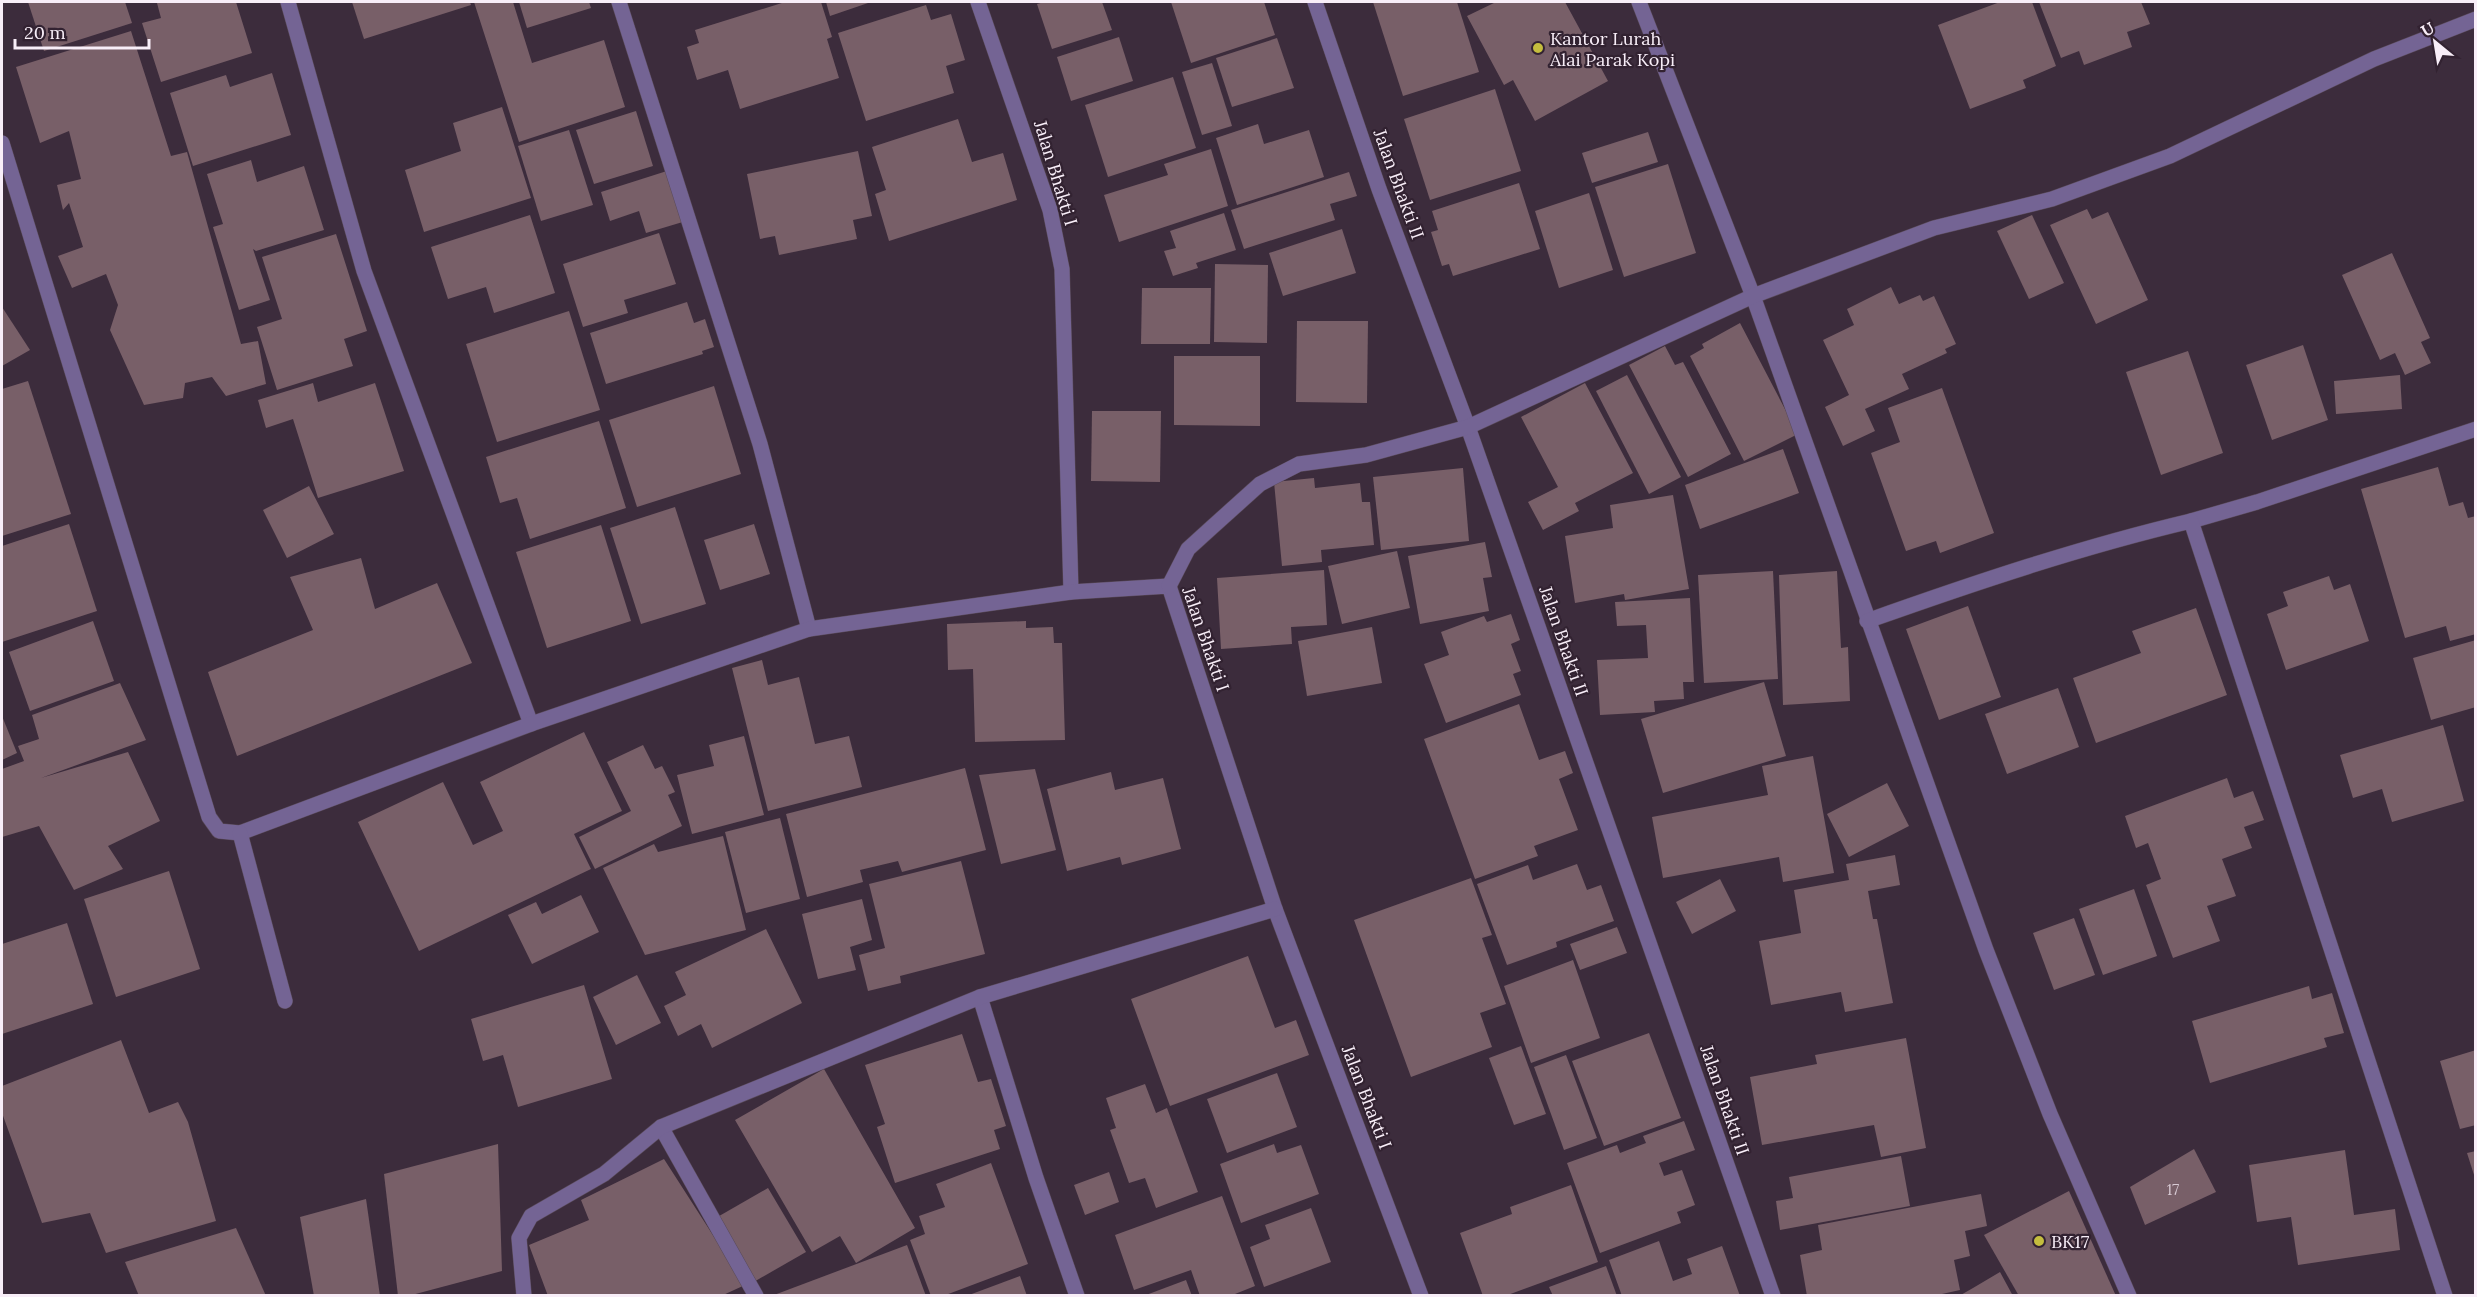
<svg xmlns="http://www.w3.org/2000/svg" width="2477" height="1297" font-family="Lora,serif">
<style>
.building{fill:#785f68}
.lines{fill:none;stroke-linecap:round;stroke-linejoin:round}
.minor-casing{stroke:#5a4b5a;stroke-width:16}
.minor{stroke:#746494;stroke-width:15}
.poi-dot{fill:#c4bd3e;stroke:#322231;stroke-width:2}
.labels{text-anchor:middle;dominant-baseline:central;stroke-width:4.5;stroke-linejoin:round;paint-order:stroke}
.number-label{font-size:15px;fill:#d8cad4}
.poi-label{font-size:18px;fill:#f8eef8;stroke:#322231;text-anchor:start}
.street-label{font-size:18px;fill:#f8eef8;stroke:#322231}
</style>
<rect width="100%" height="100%" fill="#3c2c3c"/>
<g class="building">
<polygon points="28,2 125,2 132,23 44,51"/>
<polygon points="161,2 236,2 252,53 161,82 142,23 161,18 157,3"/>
<polygon points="352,2 470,2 471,5 364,39"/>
<polygon points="474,2 513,2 532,63 604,40 625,107 519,142"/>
<polygon points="519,2 589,2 591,8 527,28"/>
<polygon points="785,2 821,2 832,37 827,39 839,78 740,109 728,70 697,80 687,47 699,43 695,30"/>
<polygon points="826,2 871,2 830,16"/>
<polygon points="1044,2 1102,2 1112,30 1052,49 1037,4"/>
<polygon points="1171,2 1264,2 1275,35 1191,63"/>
<polygon points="1373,2 1457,2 1479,72 1403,96"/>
<polygon points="1496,2 1565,2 1608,81 1535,121 1513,80 1504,85 1467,16"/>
<polygon points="2000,2 2032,2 2056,66 2023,80 2026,88 1970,109 1938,25"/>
<polygon points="2039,2 2141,2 2150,24 2127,32 2132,47 2084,65 2079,51 2061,58"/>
<polygon points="926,5 931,20 951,14 965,60 946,66 954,93 866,121 838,33"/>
<polygon points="131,31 171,156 187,152 241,344 258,341 266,384 226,396 212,377 185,383 183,398 144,405 110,330 118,305 106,274 72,288 58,256 83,247 69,203 63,210 57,185 81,179 69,131 40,143 16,67"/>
<polygon points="1119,37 1133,81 1071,101 1057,57"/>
<polygon points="1277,38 1294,88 1232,107 1216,58"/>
<polygon points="1212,63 1232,126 1202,135 1182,72"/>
<polygon points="272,73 291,135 193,166 170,93 226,75 230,87"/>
<polygon points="1173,77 1196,148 1108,177 1085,105"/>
<polygon points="1495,89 1521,171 1430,200 1404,119"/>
<polygon points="502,107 531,198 424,232 405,170 461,151 453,123"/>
<polygon points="636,111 653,166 594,184 576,130"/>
<polygon points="958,119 972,162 1003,153 1017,200 889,241 875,194 886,190 872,147"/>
<polygon points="1258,124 1264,144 1309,130 1324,177 1237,205 1216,138"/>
<polygon points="569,130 593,205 541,221 518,146"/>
<polygon points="1648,132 1658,162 1592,183 1582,153"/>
<polygon points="1211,149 1228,206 1119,242 1104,195 1168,175 1164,164"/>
<polygon points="858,151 872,216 853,220 857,239 779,255 775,236 760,239 747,174"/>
<polygon points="251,160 257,182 304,166 324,230 256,251 253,249 270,300 239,310 213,227 223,224 207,174"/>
<polygon points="1668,164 1696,253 1624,277 1595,187"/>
<polygon points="670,170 686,221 646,233 639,211 610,221 601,192"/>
<polygon points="1349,172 1357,196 1330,204 1335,220 1244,249 1231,210"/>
<polygon points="1519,183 1540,249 1453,276 1449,264 1442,266 1431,232 1438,230 1432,211"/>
<polygon points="1589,193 1613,270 1559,288 1535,211"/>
<polygon points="2087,209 2092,219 2108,212 2148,300 2096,324 2050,225"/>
<polygon points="1224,213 1236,250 1196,263 1198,268 1173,276 1164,251 1176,248 1170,231"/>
<polygon points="530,215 555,293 494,313 486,287 448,299 431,247"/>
<polygon points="2032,215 2064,283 2029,299 1997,231"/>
<polygon points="1342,229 1356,273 1283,296 1269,253"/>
<polygon points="659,233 676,284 624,300 628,313 583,327 563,264"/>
<polygon points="336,234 367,331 344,339 353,366 277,390 257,327 282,319 262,257"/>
<polygon points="2392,253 2430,338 2421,342 2431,363 2405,375 2395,353 2380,360 2342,275"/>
<polygon points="1215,264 1268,265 1267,343 1214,342"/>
<polygon points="1891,287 1899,304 1920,295 1923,301 1934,296 1956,344 1945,349 1947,353 1902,374 1909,389 1865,409 1875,431 1843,446 1825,407 1849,395 1823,340 1854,325 1847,309"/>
<polygon points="1142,288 1211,288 1210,344 1141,344"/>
<polygon points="687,302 694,323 705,319 714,347 702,351 703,354 606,384 590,333"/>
<polygon points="2,307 30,350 2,366"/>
<polygon points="569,311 600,410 497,442 466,344"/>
<polygon points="1297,321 1368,321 1367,403 1296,402"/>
<polygon points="1740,323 1798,434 1744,461 1690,356 1704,348 1702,344"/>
<polygon points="2303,345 2328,420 2272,440 2246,365"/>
<polygon points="1665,346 1675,365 1683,362 1731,454 1688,477 1629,365"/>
<polygon points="2188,351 2223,453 2161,475 2126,372"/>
<polygon points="1174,356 1260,356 1260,426 1174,425"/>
<polygon points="1627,375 1681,477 1649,494 1596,391"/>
<polygon points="2400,375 2402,409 2336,414 2334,381"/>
<polygon points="28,381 71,514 2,536 2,389"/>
<polygon points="313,383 318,402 375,383 404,471 318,498 293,419 266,428 258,400"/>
<polygon points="1585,383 1633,473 1575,503 1579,511 1543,530 1528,502 1558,487 1521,417"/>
<polygon points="714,386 741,474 637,507 609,420"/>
<polygon points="1942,388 1994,533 1940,553 1936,541 1906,551 1871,453 1900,442 1888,408"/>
<polygon points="1092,411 1161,411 1160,482 1091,481"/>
<polygon points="599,421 626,508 530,539 517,498 500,503 486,457"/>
<polygon points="1783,449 1799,493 1700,529 1685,485"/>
<polygon points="2438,467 2449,506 2463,502 2468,518 2476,516 2476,634 2450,641 2446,626 2405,638 2361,489"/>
<polygon points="1463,468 1469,541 1381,550 1373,477"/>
<polygon points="1314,478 1315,488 1360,483 1362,502 1370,502 1374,545 1321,550 1322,562 1282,566 1274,482"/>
<polygon points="309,486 334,534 287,558 263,510"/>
<polygon points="1673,495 1689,589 1625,600 1624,594 1575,603 1565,536 1613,528 1610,505"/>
<polygon points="675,507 706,604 641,624 610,528"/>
<polygon points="69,524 97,611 2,642 2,546"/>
<polygon points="754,524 770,574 720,590 704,540"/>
<polygon points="601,525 631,621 547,648 516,552"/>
<polygon points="1485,542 1492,577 1483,578 1489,611 1420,624 1408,556"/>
<polygon points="1397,551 1410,608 1342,624 1328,566"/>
<polygon points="361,558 375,609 437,583 472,663 237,756 208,672 313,630 290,577"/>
<polygon points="1324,570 1327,625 1291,627 1292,644 1221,649 1217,578"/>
<polygon points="1773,571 1778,679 1704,683 1698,575"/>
<polygon points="1837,571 1841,648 1848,647 1850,701 1783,705 1779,575"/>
<polygon points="2329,576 2334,590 2350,584 2369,641 2286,670 2267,614 2288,606 2283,592"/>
<polygon points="1690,598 1694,682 1683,682 1684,699 1654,701 1655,712 1600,715 1597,660 1648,658 1646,625 1617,626 1615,602"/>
<polygon points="1968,606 2001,697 1939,720 1906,629"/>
<polygon points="2196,608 2227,695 2096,743 2073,678 2141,653 2132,631"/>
<polygon points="1511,614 1520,640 1511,644 1521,671 1513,674 1521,695 1446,723 1424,664 1449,655 1441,632 1484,616 1487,622"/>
<polygon points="93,621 114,681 30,711 9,652"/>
<polygon points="1026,621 1026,628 1053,627 1054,643 1062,643 1065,740 975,742 973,669 948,670 947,624"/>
<polygon points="1372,627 1382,683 1307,696 1298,641"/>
<polygon points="2476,640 2476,707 2431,720 2413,658"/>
<polygon points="762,660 768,685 799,677 815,744 849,736 862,787 768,811 732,668"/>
<polygon points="1764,682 1786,756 1663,793 1641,719"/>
<polygon points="120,683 146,740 41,778 128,752 160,821 108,846 123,869 74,890 39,826 2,837 2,769 24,761 18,746 39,739 32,715"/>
<polygon points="2058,688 2079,747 2007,774 1985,714"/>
<polygon points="1519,704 1539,760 1565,751 1573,773 1559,779 1578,830 1534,846 1538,856 1475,879 1424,739"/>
<polygon points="2,716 17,753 2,760"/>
<polygon points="2443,725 2464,801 2392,822 2382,789 2353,798 2340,755"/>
<polygon points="584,732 622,811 574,834 591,869 419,951 358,822 443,782 473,845 503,831 480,782"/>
<polygon points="744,736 764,815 692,834 677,775 714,766 709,745"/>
<polygon points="643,745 655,769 662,766 675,792 668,795 682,826 595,869 579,837 631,811 607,762"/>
<polygon points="1813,756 1834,873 1783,882 1779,857 1663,878 1652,817 1768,795 1762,766"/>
<polygon points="965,768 986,850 902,872 898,861 860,870 863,882 807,897 786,814"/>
<polygon points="1035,769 1056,850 1001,864 979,775"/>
<polygon points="1111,772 1115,790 1163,778 1181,849 1122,865 1120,857 1067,871 1047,789"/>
<polygon points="2227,778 2234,798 2253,791 2264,820 2244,827 2252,848 2222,859 2236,896 2207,906 2220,941 2173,958 2146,885 2161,879 2148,843 2136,848 2125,816"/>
<polygon points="1887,783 1909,826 1849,857 1827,814"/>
<polygon points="780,818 800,899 746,913 725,832"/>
<polygon points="723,836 746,930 645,955 603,868 654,844 658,852"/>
<polygon points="1895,855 1900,885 1868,891 1873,919 1877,919 1893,1003 1845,1012 1841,992 1771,1005 1759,941 1801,933 1794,890 1849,880 1846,864"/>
<polygon points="961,861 985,954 900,976 901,983 868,991 859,955 885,948 869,884"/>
<polygon points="1577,864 1587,890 1601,885 1614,921 1556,942 1557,947 1507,965 1477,884 1528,865 1533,880"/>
<polygon points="169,871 200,969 116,997 84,899"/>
<polygon points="1471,878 1492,935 1482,938 1506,1004 1480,1013 1492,1047 1411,1077 1354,920"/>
<polygon points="1720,879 1736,911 1692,934 1676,902"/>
<polygon points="2134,889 2157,956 2103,975 2079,909"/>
<polygon points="581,895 599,932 532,964 508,915 536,902 542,914"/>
<polygon points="862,899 872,940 850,947 856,970 818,979 802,914"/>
<polygon points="2074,918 2095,975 2054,990 2033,933"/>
<polygon points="67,923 93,1004 2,1034 2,944"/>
<polygon points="1617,927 1627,953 1580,970 1570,944"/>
<polygon points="766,929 802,1003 712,1048 701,1024 678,1036 664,1006 686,995 675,972"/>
<polygon points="1248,956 1275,1028 1296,1020 1309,1055 1170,1106 1131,999"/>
<polygon points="1573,960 1600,1038 1531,1063 1504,986"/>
<polygon points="637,975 661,1023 616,1045 593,997"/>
<polygon points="584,985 612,1079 518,1107 503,1055 483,1061 471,1019"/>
<polygon points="2309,986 2312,999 2332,993 2344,1033 2324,1038 2327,1047 2210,1083 2192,1021"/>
<polygon points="1649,1033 1681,1118 1604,1146 1572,1061"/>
<polygon points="962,1034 978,1082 991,1079 1006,1126 994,1130 1000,1149 895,1183 877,1127 885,1124 865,1065"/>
<polygon points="1906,1038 1926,1148 1881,1157 1874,1125 1762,1145 1750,1077 1817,1064 1815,1055"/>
<polygon points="121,1040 149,1113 178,1102 188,1122 216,1221 106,1253 90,1213 42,1223 2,1113 2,1086"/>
<polygon points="1521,1046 1546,1114 1514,1125 1489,1058"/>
<polygon points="2476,1050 2476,1125 2460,1129 2440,1061"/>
<polygon points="1566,1055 1597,1138 1564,1150 1534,1067"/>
<polygon points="824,1069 915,1228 856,1263 840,1236 812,1252 735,1120"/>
<polygon points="1277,1073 1297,1127 1227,1153 1207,1099"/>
<polygon points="1145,1084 1156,1113 1167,1108 1198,1192 1156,1208 1145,1178 1129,1183 1110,1130 1116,1128 1106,1098"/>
<polygon points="1684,1121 1695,1150 1659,1163 1664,1176 1682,1170 1695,1205 1677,1212 1681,1223 1600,1253 1567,1163 1617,1145 1620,1153 1646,1143 1643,1136"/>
<polygon points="498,1144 502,1271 408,1296 398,1296 384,1174"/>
<polygon points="1274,1144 1277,1153 1301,1145 1319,1194 1241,1223 1220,1164"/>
<polygon points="2194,1149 2216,1192 2145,1225 2130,1187"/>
<polygon points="2345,1150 2354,1215 2395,1209 2400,1250 2298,1265 2291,1217 2257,1222 2249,1165"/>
<polygon points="2476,1151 2476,1178 2475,1178 2467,1153"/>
<polygon points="1901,1156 1910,1206 1780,1230 1776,1201 1793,1198 1789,1177"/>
<polygon points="664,1159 745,1285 721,1296 548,1296 529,1245 589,1220 581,1200"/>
<polygon points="991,1163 1028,1264 943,1296 931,1296 910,1240 925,1234 919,1216 945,1207 936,1184"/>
<polygon points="1109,1172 1119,1202 1085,1215 1074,1185"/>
<polygon points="1571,1185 1598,1262 1505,1296 1483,1296 1460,1233 1512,1214 1510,1207"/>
<polygon points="768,1188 806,1252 752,1283 714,1219"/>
<polygon points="2069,1191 2116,1296 2019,1296 1984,1235"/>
<polygon points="1981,1194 1987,1226 1965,1231 1970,1256 1954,1260 1960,1290 1933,1296 1807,1296 1800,1255 1822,1250 1818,1225"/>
<polygon points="1222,1196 1255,1286 1230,1296 1200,1296 1191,1270 1134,1290 1115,1235"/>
<polygon points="366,1199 380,1296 314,1296 300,1217"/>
<polygon points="1311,1208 1331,1262 1264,1287 1250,1247 1270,1239 1265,1225"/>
<polygon points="236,1228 266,1296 139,1296 125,1262"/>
<polygon points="1659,1241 1673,1281 1692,1274 1687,1259 1722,1246 1740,1296 1622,1296 1609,1260"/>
<polygon points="907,1245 926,1296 774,1296 774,1295"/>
<polygon points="1606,1266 1617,1296 1553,1296 1549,1287"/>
<polygon points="2000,1272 2013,1296 1959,1296 1973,1288"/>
<polygon points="1020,1276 1027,1296 969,1296 969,1295"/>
<polygon points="1186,1280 1192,1296 1146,1296 1146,1295"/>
</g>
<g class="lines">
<defs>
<g id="minor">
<polyline points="288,2 364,271 531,724"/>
<polyline points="619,2 760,444 809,629"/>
<polyline points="978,2 1050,210 1062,269 1071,592"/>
<polyline points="1315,2 1379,189 1468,427 1773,1296"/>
<polyline points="1639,2 1753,296 1986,950 2050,1114 2129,1296"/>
<polyline points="2,143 209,817 219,831 240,833 531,724 809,629 1071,592 1169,586 1275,909 1421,1296"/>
<polyline points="2191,521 2257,502 2476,429"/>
<polyline points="1169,586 1188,549 1210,529 1260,484 1299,464 1366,455 1468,427 1753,296 1934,228 2052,199 2170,156 2374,59 2476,19"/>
<path d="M1867,621c107,-38 214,-74 324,-100l254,775"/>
<polyline points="240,833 285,1001"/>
<polyline points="980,997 1036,1178 1077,1296"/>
<polyline points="661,1127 756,1296"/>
<polyline points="524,1296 519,1238 531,1216 604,1174 661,1127 980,997 1275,909"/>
</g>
</defs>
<use href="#minor" class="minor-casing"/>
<use href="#minor" class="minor"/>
</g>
<g class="poi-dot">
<circle cx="1538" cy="48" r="6"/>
<circle cx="2039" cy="1241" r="6"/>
</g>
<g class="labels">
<g class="number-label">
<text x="2173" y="1189">17</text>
</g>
<g class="poi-label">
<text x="1550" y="38">Kantor Lurah<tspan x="1550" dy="21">Alai Parak Kopi</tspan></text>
<text x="2051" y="1241">BK17</text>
</g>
<g class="street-label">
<text transform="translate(1056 173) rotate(73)">Jalan Bhakti I</text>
<text transform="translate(1399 184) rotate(70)">Jalan Bhakti II</text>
<text transform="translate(1206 639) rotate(71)">Jalan Bhakti I</text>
<text transform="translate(1564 641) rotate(71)">Jalan Bhakti II</text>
<text transform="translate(1367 1097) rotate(69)">Jalan Bhakti I</text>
<text transform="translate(1725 1100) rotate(71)">Jalan Bhakti II</text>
</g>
</g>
<rect width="2477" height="1297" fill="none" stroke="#f8eef8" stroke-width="6"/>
<g transform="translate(2435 42) rotate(330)" stroke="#322231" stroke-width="4.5" paint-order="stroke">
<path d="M0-4.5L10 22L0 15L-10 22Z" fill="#f8eef8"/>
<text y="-9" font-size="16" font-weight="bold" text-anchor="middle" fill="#f8eef8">U</text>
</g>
<path d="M15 39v9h134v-9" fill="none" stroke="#f8eef8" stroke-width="3"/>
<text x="24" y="39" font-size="18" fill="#f8eef8" stroke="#322231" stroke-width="4.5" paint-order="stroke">20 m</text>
</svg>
